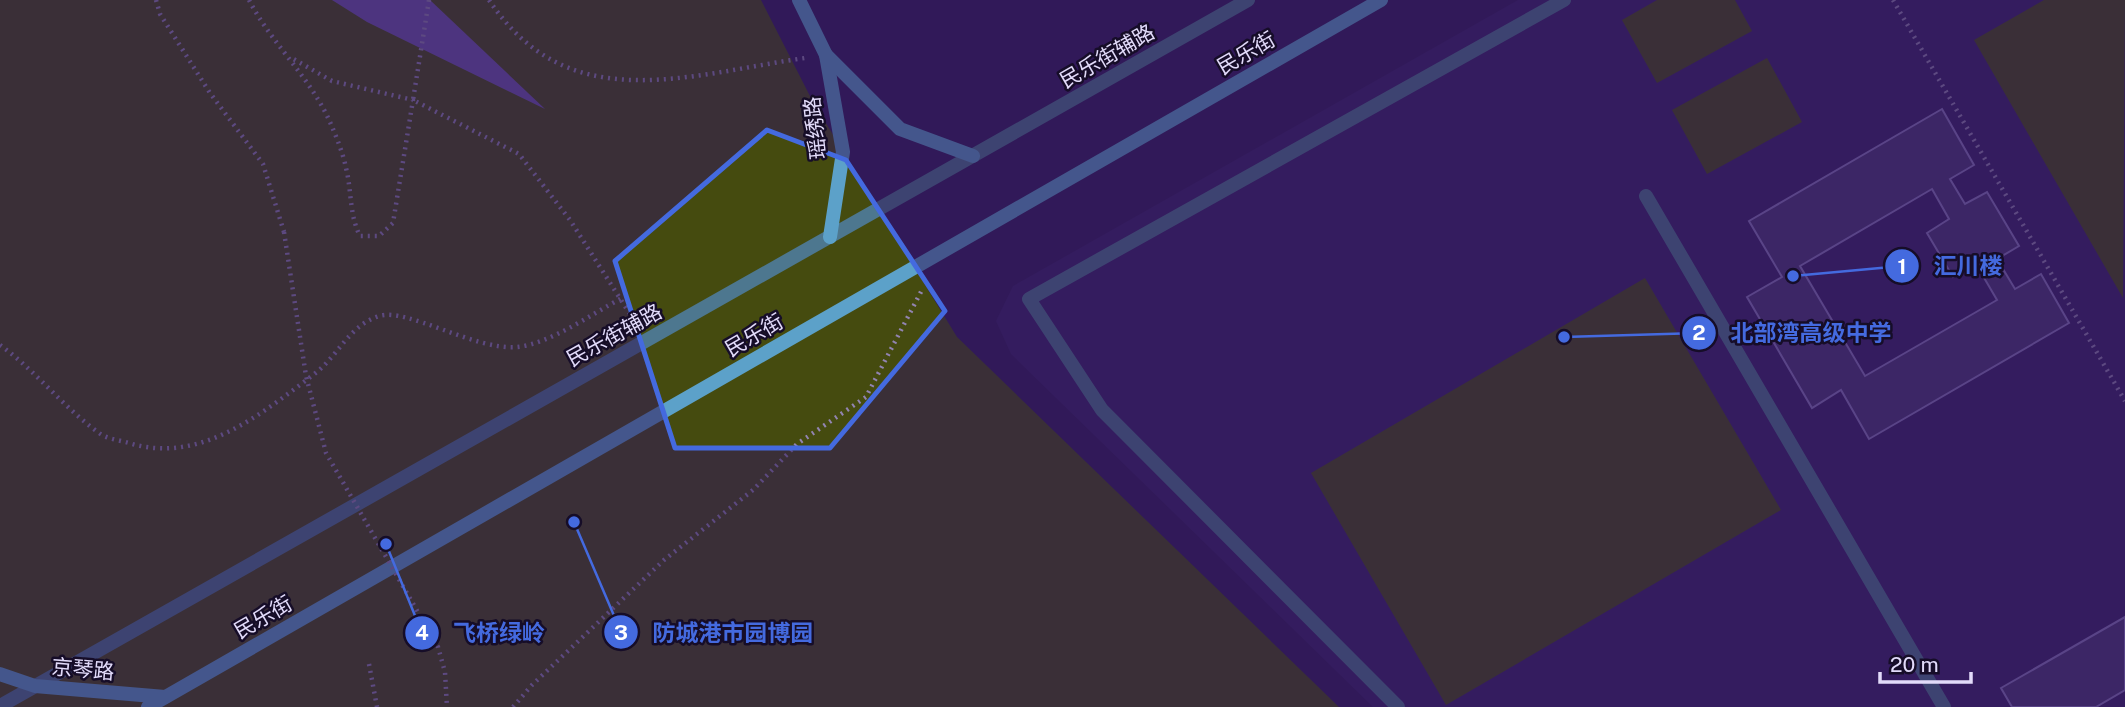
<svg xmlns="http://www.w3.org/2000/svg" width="2125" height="707" font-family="'Public Sans','Noto Sans SC',sans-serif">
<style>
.built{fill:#392066}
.green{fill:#454b0f}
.water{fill:#7056ad}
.building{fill:#4a3677;stroke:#8b78bf;stroke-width:2;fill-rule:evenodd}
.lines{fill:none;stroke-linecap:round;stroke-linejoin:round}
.path{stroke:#9284b1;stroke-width:4.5;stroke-dasharray:2 5;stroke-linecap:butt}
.lane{stroke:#4d778f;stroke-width:14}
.street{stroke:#4d778f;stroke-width:14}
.secondary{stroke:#5ca1c9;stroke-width:14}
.path-bridge{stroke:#9284b1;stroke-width:4.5;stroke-dasharray:2 5;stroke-linecap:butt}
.marked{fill:none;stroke:#446adf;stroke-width:5;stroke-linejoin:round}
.labels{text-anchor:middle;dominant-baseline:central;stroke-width:5;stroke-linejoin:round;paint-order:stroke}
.street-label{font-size:21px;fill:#e2dbfa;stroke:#160d28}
.leader{fill:none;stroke:#446adf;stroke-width:2.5}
.callout-dot{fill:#446adf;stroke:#160d28;stroke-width:2.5}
.mark-label{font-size:21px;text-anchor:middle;font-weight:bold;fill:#fff}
.callout-label{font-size:23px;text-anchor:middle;font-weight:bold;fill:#446adf;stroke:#160d28;stroke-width:5;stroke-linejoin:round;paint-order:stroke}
</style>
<rect width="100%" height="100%" fill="#311a59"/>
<polygon class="built" points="1518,0 2125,0 2125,707 1373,707 1011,354 996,321 1013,286"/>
<g class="green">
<polygon points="0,0 761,0 813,102 957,337 1339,707 0,707"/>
<polygon points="1657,0 1735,0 1752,31 1657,83 1622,20"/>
<polygon points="2044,0 2125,0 2123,298 1974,40"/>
<polygon points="1767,58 1802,122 1707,174 1672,110"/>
<polygon points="1645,278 1781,510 1446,705 1311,473"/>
</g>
<polygon class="water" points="332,0 430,0 545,109 367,22"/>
<g class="building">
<path d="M1942,109l32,56 -24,14 15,25 22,-12 32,54 -22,13 18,30 26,-15 28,49 -200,116 -28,-49 -29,18 -65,-111 35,-20 -33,-56zM1932,189l17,30 -22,14 26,44 23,-13 21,36 -132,76 -65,-110z"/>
<polygon points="2125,617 2125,690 2096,707 2012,707 2001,688"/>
</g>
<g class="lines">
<g class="path">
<polyline points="156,0 160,14 210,93 263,164 284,232"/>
<path d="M249,0c22,43 61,77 81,122 6,14 13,31 16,46 6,24 3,46 14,68h19l14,-13 20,-123 -81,-19 -42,-24"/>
<polyline points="429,0 413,100 519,154 570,220 635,322"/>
<path d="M489,0c79,119 197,75 316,58"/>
<polyline points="1893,0 2125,401"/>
<path d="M0,345c36,26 63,62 99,88 8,6 20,7 30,10 70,22 131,-28 184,-68 25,-18 35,-49 66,-59 27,-9 97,35 138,31 33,-3 76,-34 105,-49"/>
<polyline points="369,664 377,707"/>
<polyline points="513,707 532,685 664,560 753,490 797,444 866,397 923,288"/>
</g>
<g class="lane">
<polyline points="1646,196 1944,707"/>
<polyline points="1398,707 1102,410 1029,299 1564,0"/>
</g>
<polyline class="street" points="0,706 1248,0"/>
<g class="secondary">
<polyline points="799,0 826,55 843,152 830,237"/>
<polyline points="826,55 900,129 973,156"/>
<polyline points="0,674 35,686 165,697"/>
<polyline points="148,707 1381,0"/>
</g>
<polyline class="path-bridge" points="284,232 306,376 326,453 438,647 445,672 447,707"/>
</g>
<path d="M0 0H2125V707H0ZM767,130l79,30 99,151 -115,137h-155l-60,-187z" fill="#311a59" fill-opacity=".55" fill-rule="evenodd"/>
<path class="marked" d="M767,130l79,30 99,151 -115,137h-155l-60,-187z"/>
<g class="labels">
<g class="street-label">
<text transform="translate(1246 53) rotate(-30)">民乐街</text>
<text transform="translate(1107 56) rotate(-30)">民乐街辅路</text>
<text transform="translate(815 128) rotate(-96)">瑶绣路</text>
<text transform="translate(614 335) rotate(-29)">民乐街辅路</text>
<text transform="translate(754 335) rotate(-30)">民乐街</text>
<text transform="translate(263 617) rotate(-30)">民乐街</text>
<text transform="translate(83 669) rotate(5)">京琴路</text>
</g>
</g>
<path class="leader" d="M1793 276L1902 266M1564 337L1699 333M574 522L621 632M386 544L422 633"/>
<g class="callout-dot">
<circle cx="1793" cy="276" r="7"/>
<circle cx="1564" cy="337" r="7"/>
<circle cx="574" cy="522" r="7"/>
<circle cx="386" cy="544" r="7"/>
<circle cx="1902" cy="266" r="18"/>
<circle cx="1699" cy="333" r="18"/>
<circle cx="621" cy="632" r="18"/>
<circle cx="422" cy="633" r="18"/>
</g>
<g class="mark-label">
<text x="1902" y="274">1</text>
<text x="1699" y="340">2</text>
<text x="621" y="640">3</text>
<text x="422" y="640">4</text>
</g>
<g class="callout-label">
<text x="1968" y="274">汇川楼</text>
<text x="1811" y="341">北部湾高级中学</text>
<text x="733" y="641">防城港市园博园</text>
<text x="499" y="641">飞桥绿岭</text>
</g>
<path d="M1880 672v10h91v-10" fill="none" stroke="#e2dbfa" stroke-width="3.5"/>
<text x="1890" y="672" font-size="21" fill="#e2dbfa" stroke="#160d28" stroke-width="5" paint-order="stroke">20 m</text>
</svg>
